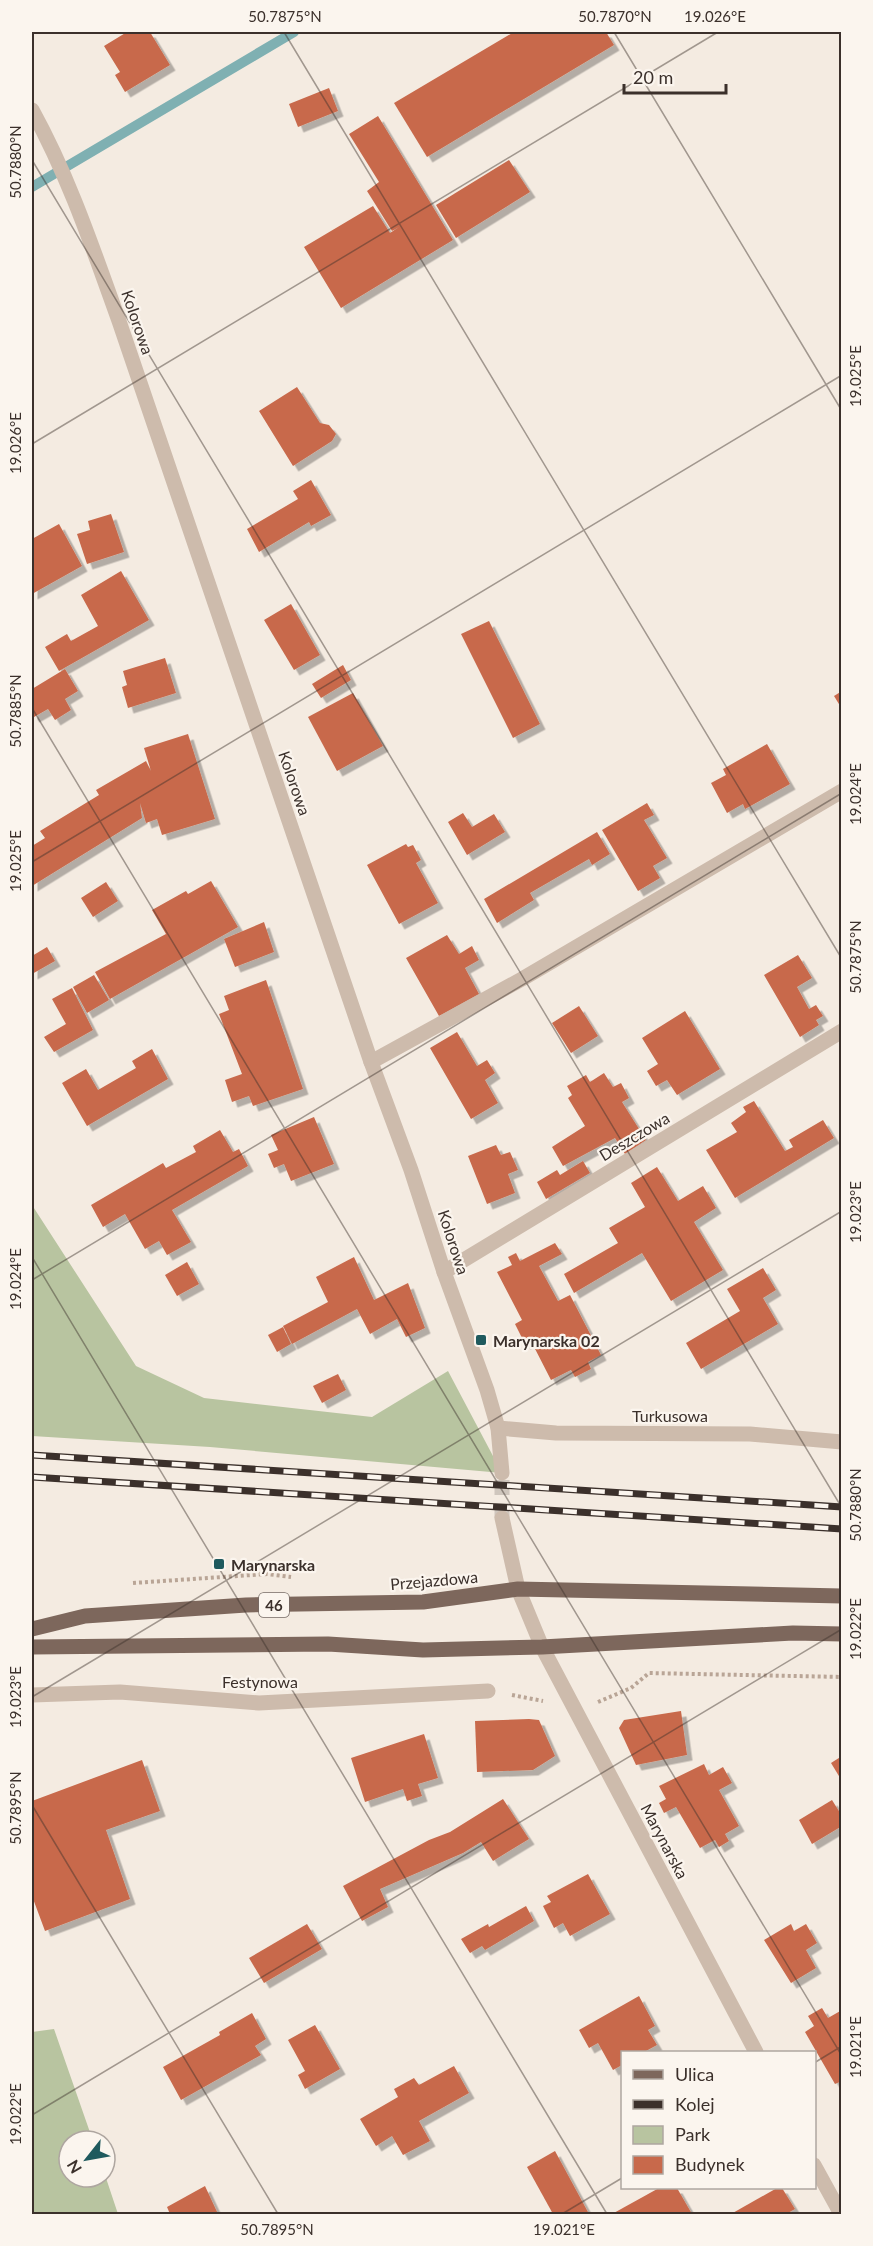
<svg xmlns="http://www.w3.org/2000/svg" width="873" height="2246" font-family="Lato,sans-serif">
<style>
.green{fill:#b8c4a0}
.lines{fill:none;stroke-linecap:round;stroke-linejoin:round}
.stream{stroke:#7fb0b2;stroke-width:10}
.building{fill:#c8694b;filter:url(#shadow)}
.tertiary-tunnel{stroke:#cfc6bd;stroke-width:15;stroke-dasharray:15 8;stroke-linecap:butt}
.path{stroke:#b9a596;stroke-width:4;stroke-dasharray:3 3;stroke-linecap:butt}
.service{stroke:#cdbbac;stroke-width:15}
.minor{stroke:#cdbbac;stroke-width:15}
.tertiary{stroke:#cdbbac;stroke-width:15}
.primary{stroke:#7d675c;stroke-width:15}
.rail-casing{stroke:#3b302b;stroke-width:7}
.rail{stroke:#fbf5ee;stroke-width:4.5;stroke-dasharray:14;stroke-linecap:butt}
.ticks{fill:none;stroke:#3b302b;stroke-width:1.5;stroke-opacity:0.45}
.poi-dot{fill:#1f5a5e;stroke:#fbf5ee;stroke-width:2}
.labels{text-anchor:middle;dominant-baseline:central;stroke-width:4.5;stroke-linejoin:round;paint-order:stroke}
.shield{fill:#fbf5ee;stroke:#756b66;stroke-width:1.5}
.shield-label{font-size:15px;font-weight:bold;fill:#3b302b}
.street-label{font-size:16px;fill:#3b302b;stroke:#fbf5ee}
.poi-label{font-size:16px;font-weight:bold;fill:#3b302b;stroke:#fbf5ee;text-anchor:start}
.neatline{fill:none;stroke:#3b302b;stroke-width:2}
.ticks-label{font-size:15px;text-anchor:middle;fill:#3b302b}
</style>
<defs>
<filter id="shadow"><feDropShadow dx="5.5" dy="5.5" stdDeviation="0" flood-color="#0004"/></filter>
</defs>
<rect width="100%" height="100%" fill="#f4ebe1"/>
<g class="green">
<polygon points="32,1205 136,1366 204,1398 372,1417 448,1371 502,1473 210,1447 32,1436"/>
<polygon points="54,2029 93,2141 69,2141 69,2177 105,2177 105,2175 118,2214 32,2214 32,2032"/>
</g>
<g class="lines">
<polyline class="stream" points="32,187 294,32"/>
</g>
<g class="building">
<polygon points="127,32 150,32 170,65 125,92 115,75 120,72 104,46"/>
<polygon points="514,32 606,32 614,45 427,157 394,103"/>
<polygon points="329,88 338,111 298,127 289,104"/>
<polygon points="378,116 453,240 341,308 304,247 373,206 390,233 399,227 392,231 367,191 379,182 349,134"/>
<polygon points="509,160 530,192 456,238 436,205"/>
<polygon points="297,387 320,423 329,425 336,434 332,441 293,466 259,411"/>
<polygon points="311,480 331,515 311,526 309,522 259,552 247,529 298,499 293,491"/>
<polygon points="111,514 124,552 87,564 77,534 90,530 88,521"/>
<polygon points="59,524 82,566 32,594 32,539"/>
<polygon points="121,571 149,620 59,671 45,647 67,634 71,641 98,626 81,595"/>
<polygon points="291,604 320,655 294,670 264,620"/>
<polygon points="489,621 540,724 513,738 461,634"/>
<polygon points="165,658 176,693 128,708 122,687 127,685 123,671"/>
<polygon points="343,665 351,680 321,698 312,684"/>
<polygon points="65,669 78,691 65,699 71,710 55,720 48,709 34,717 32,714 32,689"/>
<polygon points="842,691 842,709 834,696"/>
<polygon points="353,693 383,746 337,771 308,717"/>
<polygon points="188,734 215,819 162,835 157,819 146,823 140,803 142,818 32,886 32,846 45,838 40,831 99,795 96,790 146,761 151,771 144,748"/>
<polygon points="767,744 790,784 745,809 743,804 727,813 711,783 726,775 723,769"/>
<polygon points="647,803 654,815 644,820 667,858 653,866 660,878 638,891 602,830"/>
<polygon points="463,813 472,827 494,814 505,832 467,855 448,822"/>
<polygon points="597,832 610,854 592,865 589,859 530,893 534,900 497,923 484,899"/>
<polygon points="406,844 408,847 413,845 421,860 416,863 438,903 399,924 367,865"/>
<polygon points="211,881 238,927 110,999 95,972 166,934 152,910 186,891 188,894"/>
<polygon points="106,882 118,901 93,917 81,898"/>
<polygon points="264,922 274,952 235,967 224,939"/>
<polygon points="447,935 459,954 472,946 479,960 465,968 479,994 439,1016 406,958"/>
<polygon points="47,947 55,961 32,974 32,956"/>
<polygon points="798,955 812,978 797,987 809,1009 816,1005 823,1016 816,1020 819,1025 800,1037 764,975"/>
<polygon points="94,975 109,1000 87,1013 73,987"/>
<polygon points="266,980 303,1089 253,1106 249,1096 232,1102 225,1080 242,1074 219,1014 229,1010 224,996"/>
<polygon points="72,988 93,1030 54,1052 44,1037 66,1024 52,999"/>
<polygon points="579,1006 598,1036 571,1053 552,1023"/>
<polygon points="685,1011 720,1069 677,1095 667,1080 656,1086 647,1071 658,1064 642,1038"/>
<polygon points="457,1032 477,1066 487,1060 495,1073 485,1080 498,1103 471,1119 430,1048"/>
<polygon points="152,1049 168,1079 87,1126 62,1083 86,1069 98,1090 136,1068 132,1061"/>
<polygon points="604,1073 613,1087 621,1083 629,1098 622,1102 646,1140 625,1154 615,1138 563,1166 552,1147 585,1126 568,1098 572,1095 567,1086 586,1075 590,1082"/>
<polygon points="754,1101 785,1151 793,1147 789,1140 823,1120 834,1138 735,1198 706,1150 737,1132 731,1123 746,1112 743,1107"/>
<polygon points="314,1117 334,1164 291,1181 284,1164 274,1168 268,1154 278,1150 271,1135"/>
<polygon points="220,1130 233,1152 239,1149 248,1166 172,1210 191,1242 167,1255 159,1241 145,1249 125,1214 103,1227 91,1205 163,1163 166,1168 196,1152 193,1146"/>
<polygon points="496,1145 501,1155 510,1152 518,1170 508,1174 515,1193 487,1204 468,1156"/>
<polygon points="583,1161 590,1173 546,1199 537,1182 557,1170 560,1175"/>
<polygon points="657,1167 678,1201 703,1186 716,1208 694,1222 723,1270 671,1301 642,1253 574,1293 564,1274 618,1243 609,1228 645,1207 631,1183"/>
<polygon points="555,1243 562,1254 539,1266 558,1301 570,1295 601,1355 588,1362 591,1369 575,1377 571,1370 551,1380 531,1341 525,1344 515,1324 522,1320 497,1272 512,1265 508,1257 516,1253 520,1261"/>
<polygon points="354,1257 374,1300 408,1283 425,1328 406,1337 397,1319 370,1334 357,1309 292,1344 283,1326 328,1302 316,1277"/>
<polygon points="187,1262 199,1284 177,1296 165,1275"/>
<polygon points="763,1268 776,1290 763,1298 778,1324 701,1369 686,1343 740,1311 727,1289"/>
<polygon points="283,1327 291,1344 277,1352 268,1335"/>
<polygon points="338,1374 346,1390 322,1403 313,1386"/>
<polygon points="681,1711 687,1755 636,1765 619,1728 624,1720"/>
<polygon points="529,1719 539,1720 555,1756 533,1770 477,1772 475,1721"/>
<polygon points="424,1734 438,1778 418,1784 422,1796 407,1801 403,1789 365,1802 351,1758"/>
<polygon points="842,1756 842,1781 831,1763"/>
<polygon points="142,1760 160,1811 106,1830 130,1899 45,1931 32,1896 32,1801"/>
<polygon points="704,1764 709,1775 723,1767 732,1783 719,1790 739,1826 725,1834 729,1841 719,1847 715,1840 700,1848 676,1807 664,1813 659,1803 666,1799 659,1786"/>
<polygon points="503,1799 529,1839 493,1861 481,1842 463,1853 380,1889 388,1907 362,1921 343,1886 429,1840 450,1832"/>
<polygon points="832,1800 842,1816 842,1826 812,1844 799,1820"/>
<polygon points="588,1874 610,1914 570,1936 563,1923 554,1928 543,1906 551,1902 547,1896"/>
<polygon points="526,1906 534,1921 485,1950 482,1946 470,1953 461,1939 488,1924 489,1927"/>
<polygon points="307,1924 322,1949 264,1983 249,1958"/>
<polygon points="791,1924 794,1931 806,1924 817,1943 806,1950 816,1968 791,1983 764,1940"/>
<polygon points="639,1996 655,2026 648,2030 657,2045 644,2052 622,2052 622,2065 613,2070 598,2043 589,2048 579,2030"/>
<polygon points="822,2008 828,2018 842,2010 842,2081 835,2084 805,2032 814,2026 808,2016"/>
<polygon points="252,2013 266,2039 255,2046 261,2055 181,2100 163,2067 220,2035 219,2032"/>
<polygon points="315,2025 340,2069 305,2089 298,2075 305,2071 288,2040"/>
<polygon points="454,2066 469,2093 419,2121 430,2141 403,2155 392,2136 376,2146 360,2119 398,2097 394,2089 414,2078 419,2085"/>
<polygon points="555,2151 589,2214 553,2214 527,2167"/>
<polygon points="205,2186 218,2214 170,2214 167,2207"/>
<polygon points="659,2188 677,2188 692,2214 612,2214"/>
<polygon points="777,2188 782,2188 795,2209 786,2214 731,2214"/>
</g>
<g class="lines">
<polyline class="tertiary-tunnel" points="502,1518 502,1473"/>
<g class="path">
<polyline points="133,1583 267,1574 291,1577"/>
<polyline points="512,1695 543,1701"/>
<polyline points="598,1702 631,1688 649,1673 842,1677"/>
</g>
<g class="service">
<polyline points="371,1062 522,979 842,791"/>
<polyline points="444,1272 842,1031"/>
<polyline points="32,1695 120,1692 259,1703 488,1691"/>
</g>
<g class="minor">
<polyline points="498,1428 556,1433 750,1434 842,1442"/>
<polyline points="542,1647 756,2052"/>
<polyline points="814,2165 841,2214"/>
</g>
<g class="tertiary">
<path d="M32,110c37,67 61,139 87,211l252,741 40,108 33,102 43,118 11,38 4,45"/>
<polyline points="502,1518 518,1589 542,1647"/>
</g>
<g class="primary">
<polyline points="32,1629 85,1616 246,1605 423,1602 518,1589 842,1596"/>
<polyline points="32,1647 328,1644 423,1650 542,1647 793,1633 842,1634"/>
</g>
<defs>
<g id="rail">
<polyline points="32,1455 842,1507"/>
<polyline points="32,1477 842,1529"/>
</g>
</defs>
<use href="#rail" class="rail-casing"/>
<use href="#rail" class="rail"/>
</g>
<path class="ticks" d="M284,32l558,927M614,32l228,379M32,160l810,1348M32,444l686,-412M32,708l810,1348M32,862l810,-487M32,1257l575,957M32,1280l810,-487M32,1697l810,-486M32,1805l246,409M814,2063l28,-17M32,2115l810,-486M562,2214l60,-36"/>
<g class="poi-dot">
<rect x="475" y="1334" width="12" height="12" rx="3"/>
<rect x="213" y="1558" width="12" height="12" rx="3"/>
</g>
<g class="labels">
<rect class="shield" x="259" y="1593" width="30" height="24" rx="4.5"/>
<g class="shield-label">
<text x="274" y="1605">46</text>
</g>
<g class="street-label">
<text transform="translate(138 322) rotate(71)">Kolorowa</text>
<text transform="translate(295 783) rotate(71)">Kolorowa</text>
<text transform="translate(634 1136) rotate(-31)">Deszczowa</text>
<text transform="translate(454 1242) rotate(72)">Kolorowa</text>
<text x="670" y="1415">Turkusowa</text>
<text transform="translate(434 1580) rotate(-5)">Przejazdowa</text>
<text x="260" y="1681">Festynowa</text>
<text transform="translate(665 1841) rotate(62)">Marynarska</text>
</g>
<g class="poi-label">
<text x="493" y="1340">Marynarska 02</text>
<text x="231" y="1564">Marynarska</text>
</g>
</g>
<rect width="873" height="2246" fill="none" stroke="#fbf5ee" stroke-width="66"/>
<rect x="621" y="2051" width="195" height="138" fill="#fbf5ee" stroke="#aea6a0" stroke-width="1.5"/>
<rect x="633" y="2070" width="30" height="9" fill="#7d675c" stroke="#aea6a0" stroke-width="1.5"/>
<text x="675" y="2081" font-size="18" fill="#3b302b">Ulica</text>
<rect x="633" y="2100" width="30" height="9" fill="#3b302b" stroke="#aea6a0" stroke-width="1.5"/>
<text x="675" y="2111" font-size="18" fill="#3b302b">Kolej</text>
<rect x="633" y="2126" width="30" height="18" fill="#b8c4a0" stroke="#aea6a0" stroke-width="1.5"/>
<text x="675" y="2141" font-size="18" fill="#3b302b">Park</text>
<rect x="633" y="2156" width="30" height="18" fill="#c8694b" stroke="#aea6a0" stroke-width="1.5"/>
<text x="675" y="2171" font-size="18" fill="#3b302b">Budynek</text>
<g transform="translate(87 2159) rotate(239)"><circle r="28" fill="#fbf5ee" stroke="#aea6a0" stroke-width="1.5"/>
<path d="M0-4.5L10 22L0 15L-10 22Z" fill="#1f5a5e"/>
<text y="-9" font-size="16" font-weight="bold" text-anchor="middle" fill="#3b302b">N</text>
</g>
<path d="M624 84v9h102v-9" fill="none" stroke="#3b302b" stroke-width="3"/>
<text x="633" y="84" font-size="18" fill="#3b302b" stroke="#fbf5ee" stroke-width="4.5" paint-order="stroke">20 m</text>
<rect x="33" y="33" width="807" height="2180" class="neatline"/>
<g class="ticks-label">
<text x="285" y="22">50.7875°N</text>
<text x="615" y="22">50.7870°N</text>
<text x="715" y="22">19.026°E</text>
<text transform="translate(16 162) rotate(-90)" y="5">50.7880°N</text>
<text transform="translate(856 376) rotate(-90)" y="5">19.025°E</text>
<text transform="translate(16 443) rotate(-90)" y="5">19.026°E</text>
<text transform="translate(16 711) rotate(-90)" y="5">50.7885°N</text>
<text transform="translate(856 794) rotate(-90)" y="5">19.024°E</text>
<text transform="translate(16 861) rotate(-90)" y="5">19.025°E</text>
<text transform="translate(856 957) rotate(-90)" y="5">50.7875°N</text>
<text transform="translate(856 1212) rotate(-90)" y="5">19.023°E</text>
<text transform="translate(16 1279) rotate(-90)" y="5">19.024°E</text>
<text transform="translate(856 1505) rotate(-90)" y="5">50.7880°N</text>
<text transform="translate(856 1629) rotate(-90)" y="5">19.022°E</text>
<text transform="translate(16 1697) rotate(-90)" y="5">19.023°E</text>
<text transform="translate(16 1808) rotate(-90)" y="5">50.7895°N</text>
<text transform="translate(856 2047) rotate(-90)" y="5">19.021°E</text>
<text transform="translate(16 2114) rotate(-90)" y="5">19.022°E</text>
<text x="277" y="2235">50.7895°N</text>
<text x="564" y="2235">19.021°E</text>
</g>
</svg>
